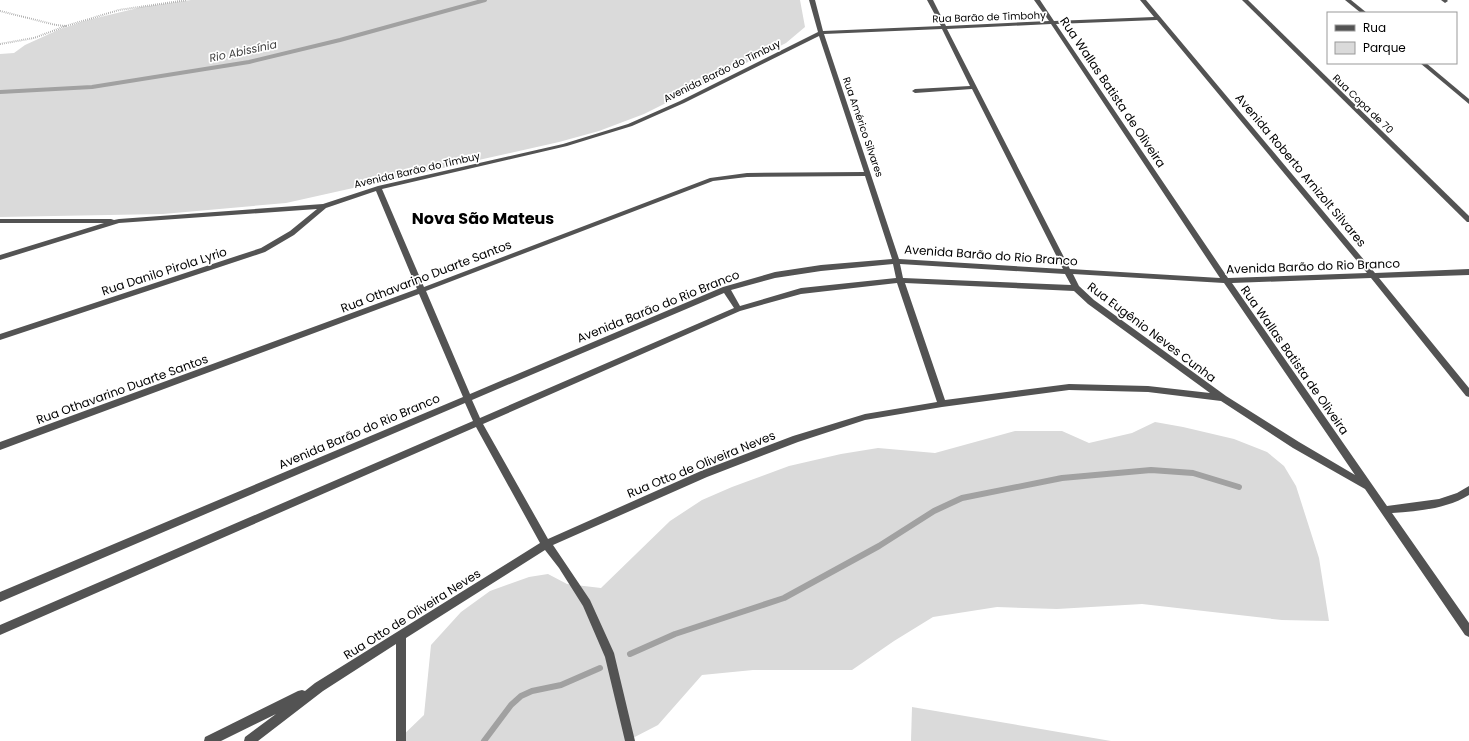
<svg xmlns="http://www.w3.org/2000/svg" width="1469" height="741" font-family="Poppins,sans-serif">
<style>
.green{fill:#dadada}
.lines{fill:none;stroke-linecap:round;stroke-linejoin:round}
.stream-far1{stroke:#a1a1a1;stroke-width:4}
.stream{stroke:#a1a1a1;stroke-width:6}
.path{stroke:#757575;stroke-width:2;stroke-dasharray:0.5 1.5;stroke-linecap:butt}
.street{fill:#535353;fill-rule:evenodd}
.labels{text-anchor:middle;dominant-baseline:central;stroke-width:3.5;stroke-linejoin:round;paint-order:stroke}
.far-street-label{font-size:10px;fill:#000;stroke:#fff}
.far-water-label{font-size:11px;font-style:italic;fill:#424242;stroke:#fff}
.street-label{font-size:12px;fill:#000;stroke:#fff}
.district-label{font-size:16px;font-weight:bold;fill:#000;stroke:#fff}
</style>
<rect width="100%" height="100%" fill="#fff"/>
<g class="green">
<polygon points="191,0 800,0 805,27 786,43 644,114 599,131 559,142 286,203 163,214 0,217 0,54 14,53 25,45 58,30 88,20 142,7"/>
<polygon points="1155,422 1183,427 1234,439 1267,452 1284,466 1296,486 1319,558 1329,621 1282,620 1142,604 1057,609 997,607 933,617 894,641 852,670 753,670 702,675 658,725 627,741 397,741 424,715 431,645 461,612 490,591 529,577 548,574 567,584 601,588 670,521 702,500 732,487 789,466 841,454 878,448 935,453 1015,431 1062,431 1089,443 1132,433"/>
<polygon points="912,707 1111,741 911,741"/>
</g>
<g class="lines">
<polyline class="stream-far1" points="0,92 92,87 249,62 340,40 485,0"/>
<g class="stream">
<polyline points="630,654 675,634 784,598 879,546 934,511 962,498 1062,478 1151,470 1193,473 1239,487"/>
<polyline points="484,741 511,705 521,696 532,691 561,685 600,668"/>
</g>
<g class="path">
<polyline points="0,11 56,25 66,26 119,10 187,0"/>
<polyline points="0,44 34,38 66,26"/>
</g>
<g class="street">
<path d="M809,0h6l8,31 118,-5 -14,-26h6l13,26 103,-5 -15,-21h6l14,21 100,-4 -14,-17h6l229,273 94,-4v6l-90,3 90,110v9l-3,-1 -95,-118 -139,5 155,223 52,-7 18,-6 12,-7v9c-23,14 -50,16 -77,18l77,110v14l-4,-2 -100,-146 -72,-41 -72,-47 -73,-9 -79,-2 -127,17 -77,13 -67,22 -91,35 -154,68 37,55 24,53 21,88h-10l-20,-84 -22,-51 -24,-38 -14,-18 -139,88v103h-10v-97l-73,47 -65,50h-14l1,-4 31,-23 -55,27h-17l1,-4 93,-46 4,-1 3,1 10,-8 225,-140 -64,-116 -476,208v-10l473,-204 -8,-18 -465,199v-10l463,-195 -44,-103 -419,156v-8l417,-153 -41,-98 -50,17 -32,27 -29,17 -265,88v-6l261,-86 29,-17 27,-22 -198,14 -119,37v-5l104,-32h-104v-4h111l3,1 5,-1 204,-15 55,-18 185,-42 65,-20 52,-23 138,-69zM1157,20l210,253 -139,5 -172,-254zM1051,24l169,254 -150,-9 -123,-240zM942,29l28,57 -55,3 -3,2 3,2 57,-4 91,180 -164,-10 -75,-225zM819,36l45,136 -117,1 -37,5 -286,109 -42,-98 185,-43 65,-20 52,-23zM865,176l27,83 -71,6 -46,7 -52,15 -253,107 -44,-103 287,-110 34,-4zM893,264l3,14 -95,10 -61,18 -9,-16 44,-12 46,-7zM900,264l165,10 6,11 -168,-7zM1073,274l151,9 131,192 -56,-33 -73,-46 -132,-96 -15,-14zM897,283l40,119 -72,12 -72,22 -92,35 -153,68 -65,-115 257,-113 61,-17zM905,283l169,8 14,13 122,89 -62,-7 -79,-2 -124,16zM724,293l10,15 -254,110 -8,-18z"/>
<polygon points="1242,0 1248,0 1469,216 1469,222 1467,222"/>
<polygon points="1345,0 1351,0 1367,13 1361,13"/>
<polygon points="1441,0 1447,0 1448,1 1445,3"/>
<polygon points="1420,63 1426,63 1469,99 1469,104"/>
</g>
</g>
<g class="labels">
<g class="far-street-label">
<text transform="translate(989 17) rotate(-2)">Rua Barão de Timbohy</text>
<text transform="translate(722 71) rotate(-26)">Avenida Barão do Timbuy</text>
<text transform="translate(1363 104) rotate(44)">Rua Copa de 70</text>
<text transform="translate(863 127) rotate(71)">Rua Américo Silvares</text>
<text transform="translate(417 170) rotate(-13)">Avenida Barão do Timbuy</text>
</g>
<g class="far-water-label">
<text transform="translate(243 51) rotate(-12)">Rio Abissínia</text>
</g>
<g class="street-label">
<text transform="translate(1113 92) rotate(56)">Rua Wallas Batista de Oliveira</text>
<text transform="translate(1301 170) rotate(50)">Avenida Roberto Arnizolt Silvares</text>
<text transform="translate(991 255) rotate(4)">Avenida Barão do Rio Branco</text>
<text transform="translate(1313 266) rotate(-2)">Avenida Barão do Rio Branco</text>
<text transform="translate(164 271) rotate(-18)">Rua Danilo Pirola Lyrio</text>
<text transform="translate(426 276) rotate(-21)">Rua Othavarino Duarte Santos</text>
<text transform="translate(658 306) rotate(-22)">Avenida Barão do Rio Branco</text>
<text transform="translate(1152 332) rotate(37)">Rua Eugênio Neves Cunha</text>
<text transform="translate(1295 360) rotate(55)">Rua Wallas Batista de Oliveira</text>
<text transform="translate(122 389) rotate(-20)">Rua Othavarino Duarte Santos</text>
<text transform="translate(359 431) rotate(-23)">Avenida Barão do Rio Branco</text>
<text transform="translate(701 464) rotate(-22)">Rua Otto de Oliveira Neves</text>
<text transform="translate(412 614) rotate(-32)">Rua Otto de Oliveira Neves</text>
</g>
<g class="district-label">
<text x="483" y="218">Nova São Mateus</text>
</g>
</g>
<rect x="1327" y="12" width="130" height="52" fill="#ffffff" stroke="#999999"/>
<rect x="1335" y="25" width="20" height="6" fill="#535353" stroke="#999999"/>
<text x="1363" y="32" font-size="12" fill="#000000">Rua</text>
<rect x="1335" y="42" width="20" height="12" fill="#dadada" stroke="#999999"/>
<text x="1363" y="52" font-size="12" fill="#000000">Parque</text>
</svg>
